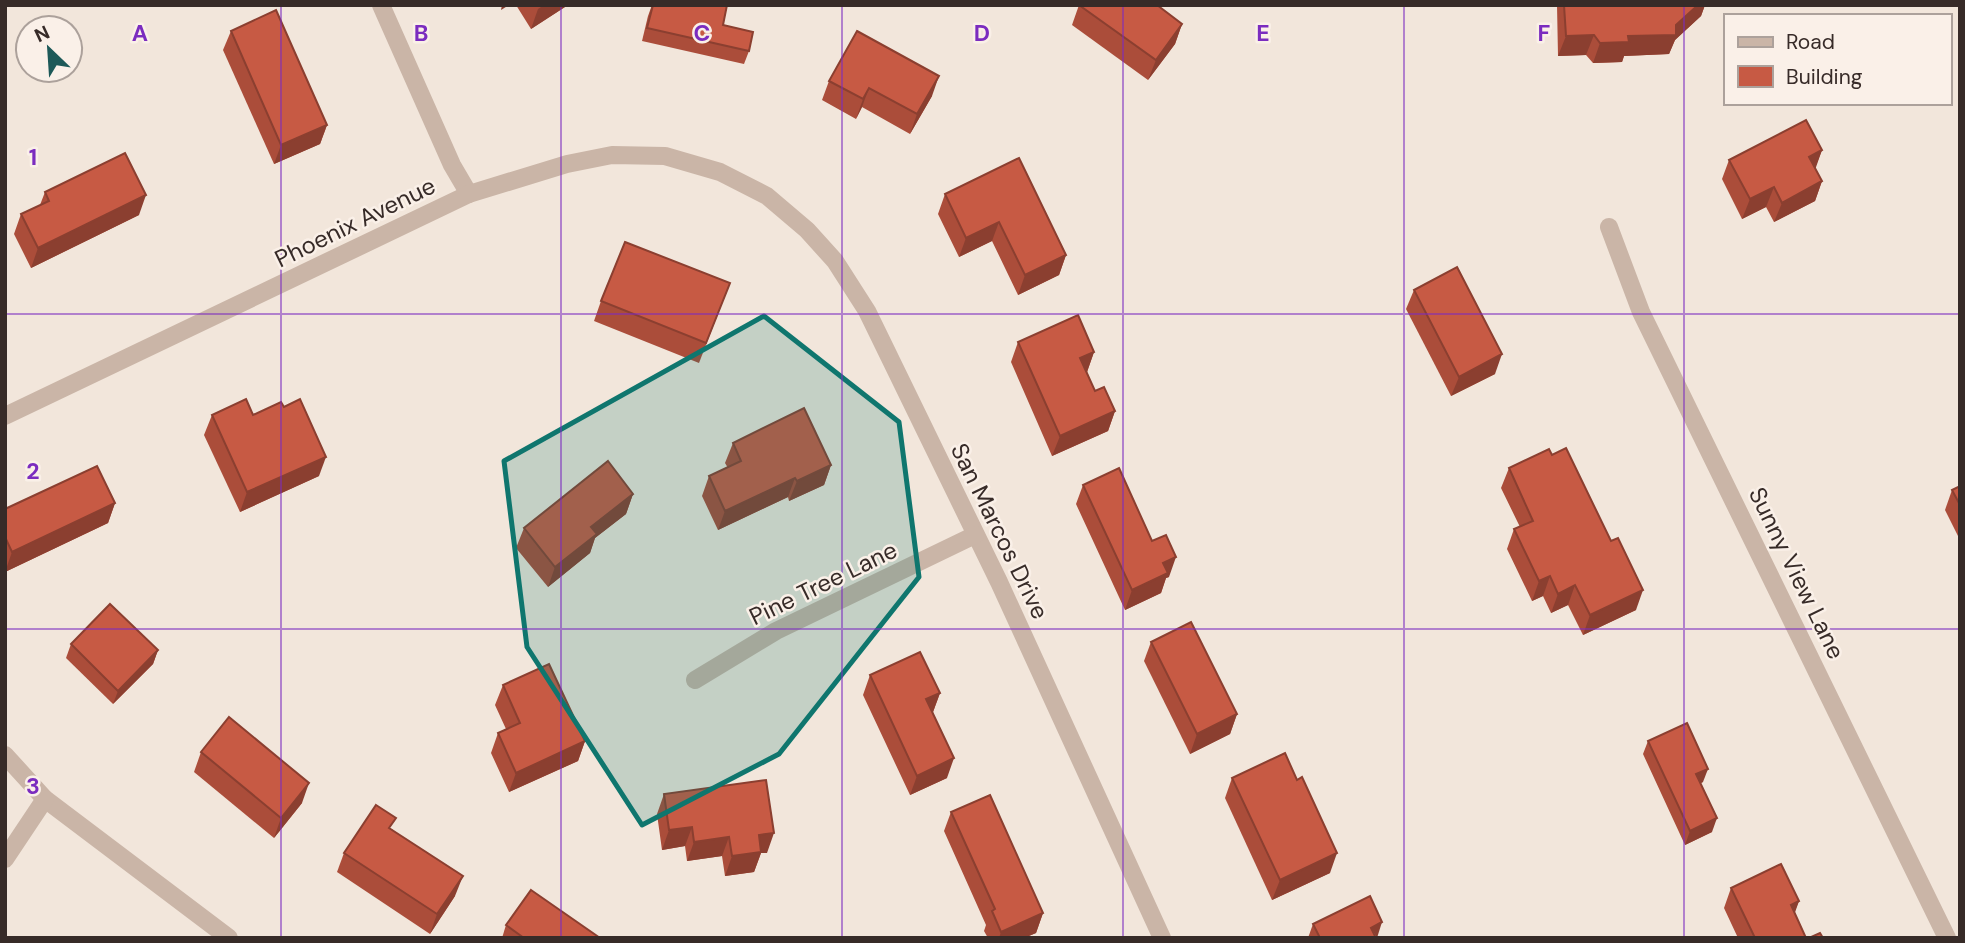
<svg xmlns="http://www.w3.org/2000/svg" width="1965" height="943" font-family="'DM Sans',sans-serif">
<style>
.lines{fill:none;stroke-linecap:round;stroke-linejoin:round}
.minor{stroke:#cab5a7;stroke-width:18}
.wall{fill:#ab4d3a}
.shaded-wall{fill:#8b3f30}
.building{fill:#c75a44;stroke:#8b3f30;stroke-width:2}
.marked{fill:#0f766e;fill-opacity:0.2;stroke:#0f766e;stroke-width:5;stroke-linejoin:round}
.grid{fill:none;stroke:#7b2cbf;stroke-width:2;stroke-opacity:0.55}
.labels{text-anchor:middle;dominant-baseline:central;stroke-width:5;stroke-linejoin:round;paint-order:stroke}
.street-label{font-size:24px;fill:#372b28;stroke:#faf0e8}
.grid-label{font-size:23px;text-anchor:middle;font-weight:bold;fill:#7b2cbf;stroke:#faf0e8;stroke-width:5;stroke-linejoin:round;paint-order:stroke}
</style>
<rect width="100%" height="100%" fill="#f2e6db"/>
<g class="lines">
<g class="minor">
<polyline points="381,5 452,165 469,194"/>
<polyline points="1609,227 1641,312 1947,938"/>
<polyline points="5,416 469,194 567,164 612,155 665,156 720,172 767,196 807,230 835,261 867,311 999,582 1162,938"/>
<polyline points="695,680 776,631 975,535"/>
<polyline points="5,755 45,799 229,938"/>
<polyline points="5,859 45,799"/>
</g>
</g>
<g class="wall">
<polygon points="516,5 568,5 531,29"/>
<polygon points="652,5 723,25 749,51 744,64 642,41 648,16"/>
<polygon points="1079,5 1182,24 1175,44 1148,80 1072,25"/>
<polygon points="1557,5 1705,5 1701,16 1675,40 1669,54 1624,56 1622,62 1593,63 1586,55 1558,56"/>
<polygon points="231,31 327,125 320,144 274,164 223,50"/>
<polygon points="829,81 932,96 910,134 862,107 856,119 822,100"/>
<polygon points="1822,150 1815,168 1822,181 1815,201 1774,222 1766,207 1742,219 1722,179 1729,160"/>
<polygon points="45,192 139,215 31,268 14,234 21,214 40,205"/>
<polygon points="945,194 1066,255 1059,275 1018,295 992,241 959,257 938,214"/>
<polygon points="730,283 699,363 594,321 601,301"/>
<polygon points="1414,290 1495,374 1451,396 1406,309"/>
<polygon points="1018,342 1094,352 1087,372 1095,391 1115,411 1108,431 1052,456 1011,362"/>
<polygon points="212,415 253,415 319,476 240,512 204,435"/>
<polygon points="733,443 831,465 824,485 789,501 788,497 718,530 702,496 709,476 728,468 725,463"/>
<polygon points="1509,468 1636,610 1583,635 1568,605 1551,613 1543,596 1532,601 1507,549 1514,529 1520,527 1501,488"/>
<polygon points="1083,485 1169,577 1166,578 1161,593 1125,610 1076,504"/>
<polygon points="1960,486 1960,540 1945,510 1952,490"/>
<polygon points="633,494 626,514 595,538 590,553 548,587 516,548 524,528"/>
<polygon points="115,503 108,523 5,572 5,509"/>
<polygon points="1151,642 1237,714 1230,734 1190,754 1144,661"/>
<polygon points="71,644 158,650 153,664 113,704 66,658"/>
<polygon points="870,675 940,693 933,712 947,778 910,795 863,695"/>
<polygon points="503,685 585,741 578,761 509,792 491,753 498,733 506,729 495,705"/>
<polygon points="1648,741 1703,782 1701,783 1712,832 1685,845 1643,754"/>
<polygon points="201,752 302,803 274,838 194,772"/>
<polygon points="1232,778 1297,780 1330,873 1272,900 1225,798"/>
<polygon points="664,794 767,853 761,853 754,872 725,876 722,856 687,861 685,846 662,850 657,814"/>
<polygon points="951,812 1043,913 1036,933 1024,938 988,938 984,931 986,925 944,831"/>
<polygon points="392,829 455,896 430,934 337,872 344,853"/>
<polygon points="1731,888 1799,901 1794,913 1806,938 1738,938 1724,908"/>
<polygon points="1313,924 1377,938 1308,938"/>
<polygon points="506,925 600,938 502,938"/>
</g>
<g class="shaded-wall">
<polygon points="502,5 509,5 501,10"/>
<polygon points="544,5 568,5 531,29 538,9"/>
<polygon points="1698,5 1705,5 1701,16 1675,40 1669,54 1624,56 1622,62 1593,63 1600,43 1676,25"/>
<polygon points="1182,24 1175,44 1148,80 1156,60"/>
<polygon points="1594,35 1586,55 1558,56 1566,36"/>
<polygon points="939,76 932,96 910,134 917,114"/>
<polygon points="869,88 862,107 856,119 863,99"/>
<polygon points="327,125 320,144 274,164 281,145"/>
<polygon points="1822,150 1815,170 1809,157"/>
<polygon points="1822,181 1815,201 1774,222 1782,203"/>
<polygon points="1774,187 1766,207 1742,219 1750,199"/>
<polygon points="146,195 139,215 31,268 38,248"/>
<polygon points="999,222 992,241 959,257 966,238"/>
<polygon points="1066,255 1059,275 1018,295 1025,275"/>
<polygon points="1094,352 1087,372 1080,358"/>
<polygon points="1502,354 1495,374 1451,396 1459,377"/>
<polygon points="1115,411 1108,431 1052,456 1060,436"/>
<polygon points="326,457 319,476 240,512 247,492"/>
<polygon points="831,465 824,485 789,501 797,481"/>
<polygon points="795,478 788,497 718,530 725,511"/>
<polygon points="633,494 626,514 595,538 590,553 548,587 555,567 591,527"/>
<polygon points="115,503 108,523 5,572 12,552"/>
<polygon points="1176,557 1169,577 1166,578 1161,593 1125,610 1132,590 1163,563"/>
<polygon points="1550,576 1543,596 1532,601 1539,581"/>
<polygon points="1575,585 1568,605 1551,613 1558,594"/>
<polygon points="1643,590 1636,610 1583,635 1590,615"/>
<polygon points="158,650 153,664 113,704 118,691"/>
<polygon points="940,693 933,712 926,699"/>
<polygon points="1237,714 1230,734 1190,754 1197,734"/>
<polygon points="585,741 578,761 509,792 516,773"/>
<polygon points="954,758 947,778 910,795 917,776"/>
<polygon points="1708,769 1703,782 1691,787 1696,774"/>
<polygon points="309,783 302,803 274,838 281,818"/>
<polygon points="1717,818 1712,832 1685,845 1690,831"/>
<polygon points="692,827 685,846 662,850 669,830"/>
<polygon points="774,833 767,853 761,853 754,872 725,876 732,856 759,835"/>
<polygon points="729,837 722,856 687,861 694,842"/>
<polygon points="1337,853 1330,873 1272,900 1280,880"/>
<polygon points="463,876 455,896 430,934 437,914"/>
<polygon points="1799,901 1792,921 1791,905"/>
<polygon points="1043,913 1036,933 1024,938 999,938 1001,932"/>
<polygon points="1382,922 1377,938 1371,928"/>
</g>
<g class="building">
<polygon points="653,5 727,5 723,25 753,32 749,51 647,28"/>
<polygon points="1079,5 1157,5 1182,24 1156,60"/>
<polygon points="1564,5 1698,5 1676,25 1676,35 1628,36 1629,42 1600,43 1594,35 1566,36"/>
<polygon points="276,10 327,125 281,145 231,31"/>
<polygon points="857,31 939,76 917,114 869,88 863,99 829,81"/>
<polygon points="1806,120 1822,150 1809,157 1822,181 1782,203 1774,187 1750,199 1729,160"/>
<polygon points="125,153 146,195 38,248 21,214 49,201 45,192"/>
<polygon points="1019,158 1066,255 1025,275 999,222 966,238 945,194"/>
<polygon points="625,242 730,283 706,343 601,301"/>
<polygon points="1457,267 1502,354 1459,377 1414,290"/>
<polygon points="1078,315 1094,352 1080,358 1095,391 1104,387 1115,411 1060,436 1018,342"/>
<polygon points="246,399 253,415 281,402 284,407 300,399 326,457 247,492 212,415"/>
<polygon points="804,408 831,465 797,481 795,478 725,511 709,476 741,461 733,443"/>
<polygon points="1566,448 1611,541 1618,538 1643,590 1590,615 1575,585 1558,594 1550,576 1539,581 1514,529 1533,521 1509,468 1549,449 1552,455"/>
<polygon points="608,461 633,494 591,527 597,534 555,567 524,528"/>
<polygon points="97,466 115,503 12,552 5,537 5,509"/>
<polygon points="1119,468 1152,541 1166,535 1176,557 1163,563 1168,573 1132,590 1083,485"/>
<polygon points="1960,486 1960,505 1952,490"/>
<polygon points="110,604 158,650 118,691 71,644"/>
<polygon points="1191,622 1237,714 1197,734 1151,642"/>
<polygon points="920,652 940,693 926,699 954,758 917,776 870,675"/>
<polygon points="549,664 585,741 516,773 498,733 520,723 503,685"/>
<polygon points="229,717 309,783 281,818 201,752"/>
<polygon points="1687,723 1708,769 1696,774 1717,818 1690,831 1648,741"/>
<polygon points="1285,753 1297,780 1302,777 1337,853 1280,880 1232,778"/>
<polygon points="766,780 774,833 759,835 761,852 732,856 729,837 694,842 692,827 669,830 664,794"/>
<polygon points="990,795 1043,913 1001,932 992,911 995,909 951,812"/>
<polygon points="376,805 396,818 389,828 463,876 437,914 344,853"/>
<polygon points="1781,864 1799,901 1791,905 1806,938 1755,938 1731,888"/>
<polygon points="531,890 600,938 524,938 506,925"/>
<polygon points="1370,896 1382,922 1371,928 1376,938 1320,938 1313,924"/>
<polygon points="1820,933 1823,938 1809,938"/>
</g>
<path class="marked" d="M764,316l135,106 20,155 -140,177 -137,71 -115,-178 -23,-186z"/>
<path class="grid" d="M281,5v933M561,5v933M842,5v933M1123,5v933M1404,5v933M1684,5v933M5,314h1955M5,629h1955"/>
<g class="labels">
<g class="street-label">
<text transform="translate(355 222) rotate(-26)">Phoenix Avenue</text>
<text transform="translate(1000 531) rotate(64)">San Marcos Drive</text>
<text transform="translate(1797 573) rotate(64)">Sunny View Lane</text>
<text transform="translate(823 583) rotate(-26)">Pine Tree Lane</text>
</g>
</g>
<g class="grid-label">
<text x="140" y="41">A</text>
<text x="421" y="41">B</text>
<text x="702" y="41">C</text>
<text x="982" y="41">D</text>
<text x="1263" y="41">E</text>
<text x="1544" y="41">F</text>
<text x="33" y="165">1</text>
<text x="33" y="479">2</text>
<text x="33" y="794">3</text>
</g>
<rect width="1965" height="943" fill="none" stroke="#372b28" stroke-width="14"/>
<rect x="1724" y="14" width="228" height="91" fill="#faf0e8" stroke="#aca19b" stroke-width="2"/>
<rect x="1738" y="37" width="35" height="10" fill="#cab5a7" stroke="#aca19b" stroke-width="2"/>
<text x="1786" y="49" font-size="21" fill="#372b28">Road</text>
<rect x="1738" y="66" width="35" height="21" fill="#c75a44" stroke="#aca19b" stroke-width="2"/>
<text x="1786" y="84" font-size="21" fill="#372b28">Building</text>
<g transform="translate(49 49) rotate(335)"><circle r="33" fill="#faf0e8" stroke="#aca19b" stroke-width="2"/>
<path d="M0-5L12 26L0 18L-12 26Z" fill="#1d5958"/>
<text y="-10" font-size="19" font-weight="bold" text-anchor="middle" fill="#372b28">N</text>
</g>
</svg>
